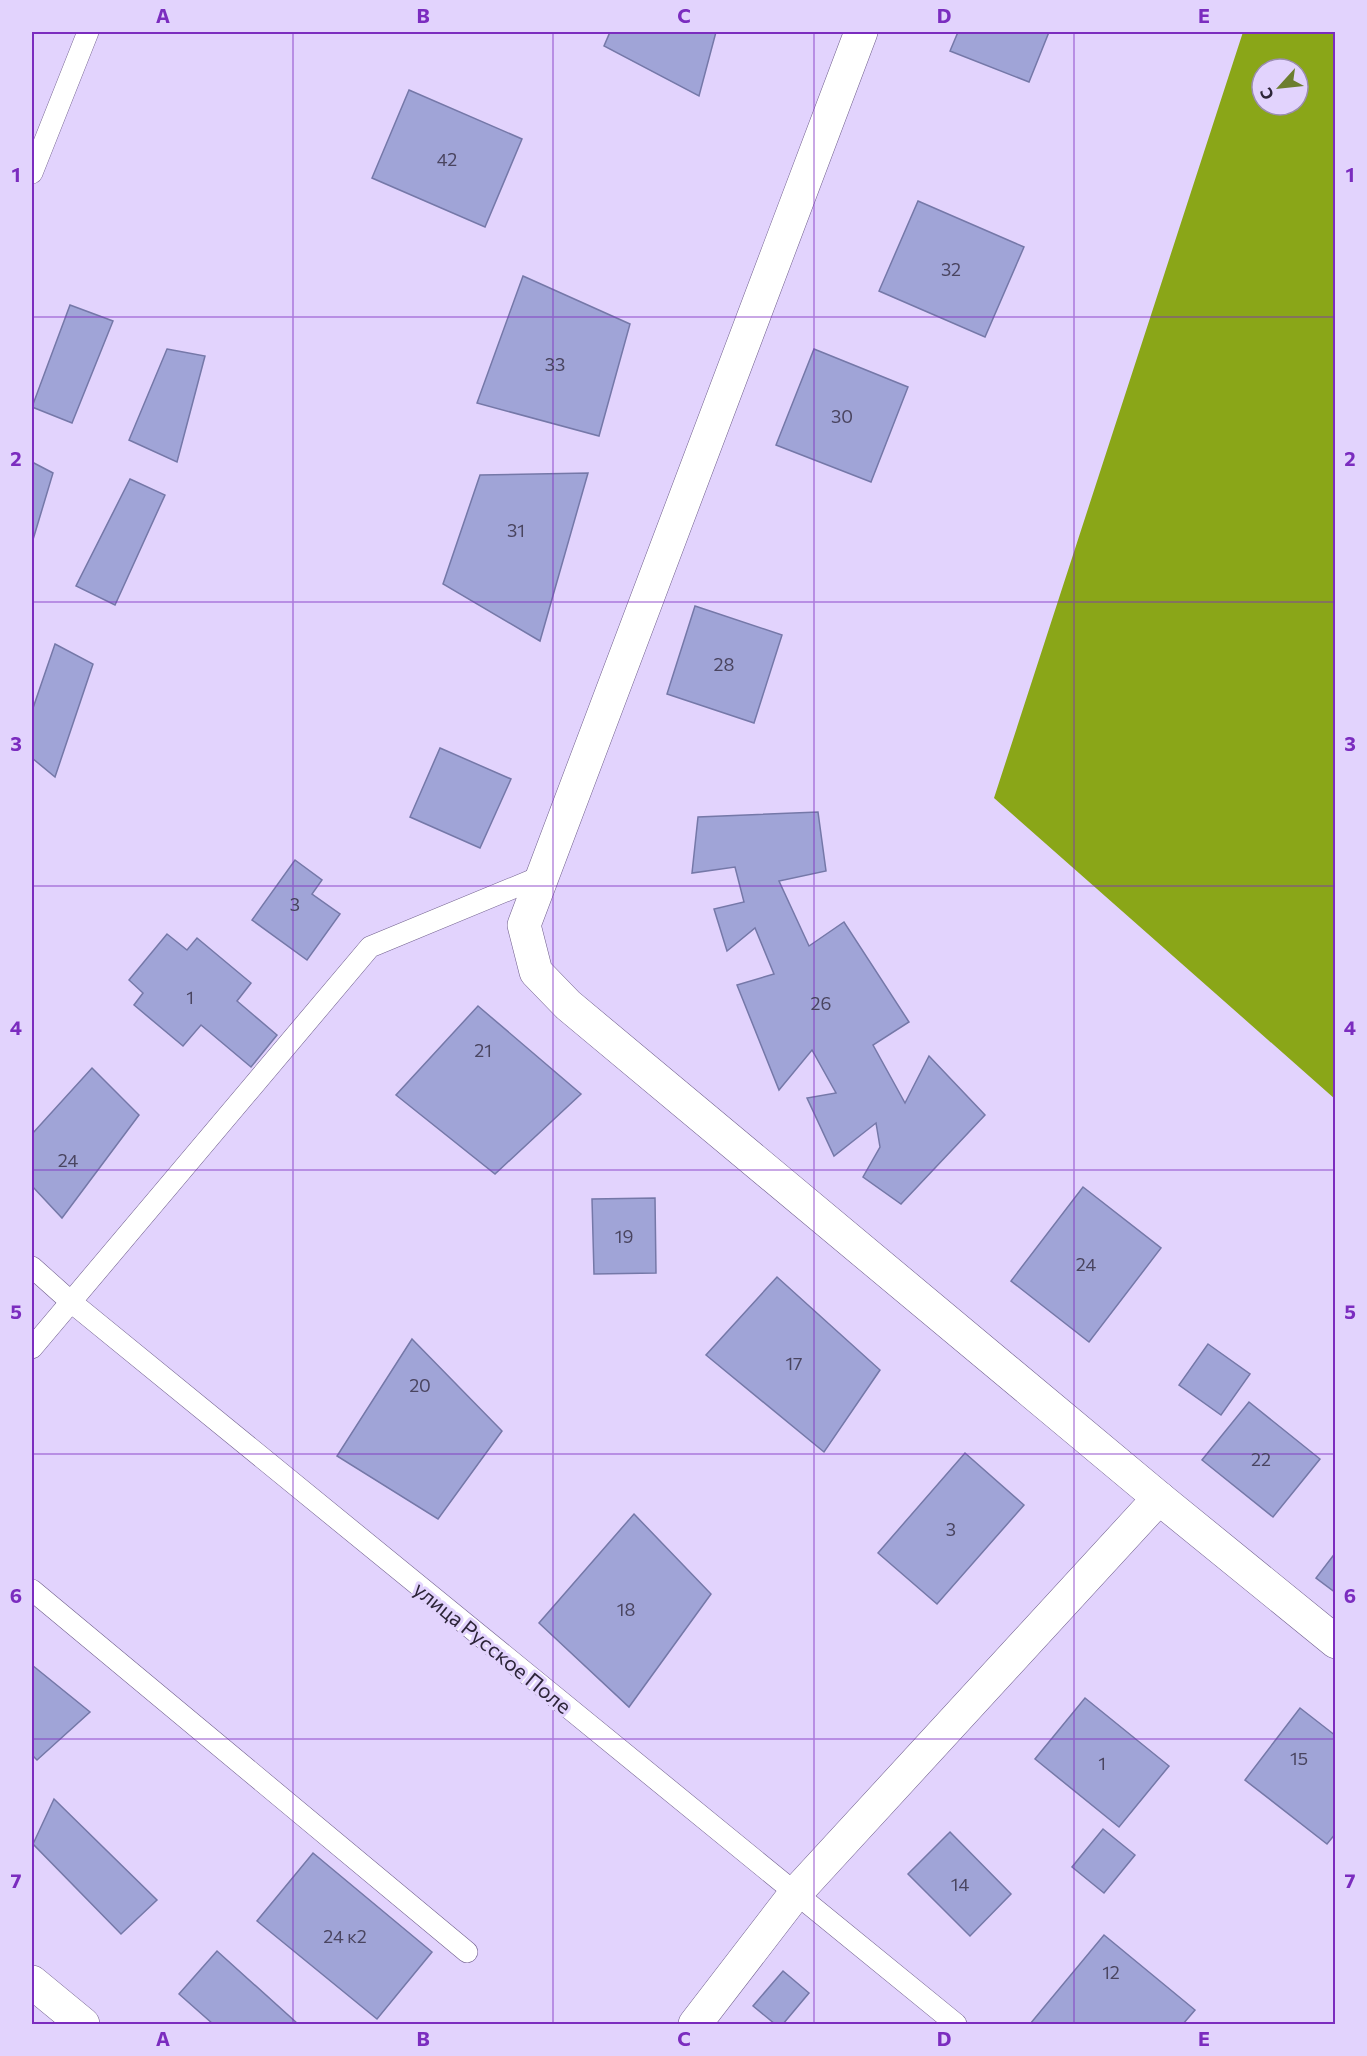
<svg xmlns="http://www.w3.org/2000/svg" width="1367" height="2056" font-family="Commissioner,sans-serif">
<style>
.forest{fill:#8aa618;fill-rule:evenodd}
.building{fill:#a0a4d7;stroke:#7578a8;stroke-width:1.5}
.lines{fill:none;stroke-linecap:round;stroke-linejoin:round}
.lane-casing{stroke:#6f5e8c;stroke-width:22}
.street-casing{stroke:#6f5e8c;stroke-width:34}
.lane{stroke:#fff;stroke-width:21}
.street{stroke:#fff;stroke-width:33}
.grid{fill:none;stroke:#7b2cbf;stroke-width:1.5;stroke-opacity:0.55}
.labels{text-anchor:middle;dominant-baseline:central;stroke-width:6;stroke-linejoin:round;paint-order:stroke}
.number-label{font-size:18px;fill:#4a4560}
.street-label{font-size:21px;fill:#2d2539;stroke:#e2d3fd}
.neatline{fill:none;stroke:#7b2cbf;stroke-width:2}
.grid-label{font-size:20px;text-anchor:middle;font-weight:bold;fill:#7b2cbf}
</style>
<rect width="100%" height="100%" fill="#e2d3fd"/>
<path class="forest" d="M1243,32h92v1067l-341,-301zM1262,69h36v36h-36z"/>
<g class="building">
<polygon points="610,32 716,32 699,96 604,46"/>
<polygon points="958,32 1049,32 1029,82 950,51"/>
<polygon points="409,90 522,139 485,227 372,178"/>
<polygon points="918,201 1024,247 985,337 879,291"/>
<polygon points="523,276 630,324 599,436 477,403"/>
<polygon points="70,305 113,321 72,423 32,407"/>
<polygon points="167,349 205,356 177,462 129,440"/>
<polygon points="814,349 908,387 871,482 776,445"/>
<polygon points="32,462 53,473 32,543"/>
<polygon points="588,473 540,641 443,584 480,475"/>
<polygon points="130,479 165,495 115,605 76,586"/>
<polygon points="695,606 782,635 754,723 667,694"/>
<polygon points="55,644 93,664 55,777 32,758 32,711"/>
<polygon points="440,748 511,779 480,848 410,817"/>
<polygon points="818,812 826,871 779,881 809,946 844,922 909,1022 873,1045 905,1103 929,1056 985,1115 901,1204 863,1177 880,1147 876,1123 834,1156 807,1098 836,1093 812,1050 779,1090 737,985 774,974 755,928 727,951 714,909 744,902 735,867 692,873 698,817"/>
<polygon points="295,860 322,880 312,894 340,914 307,960 252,920"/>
<polygon points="167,934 187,950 197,938 251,983 237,1001 277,1035 251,1067 201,1025 183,1046 134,1005 143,993 129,980"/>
<polygon points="478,1006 581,1094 495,1174 396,1095"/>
<polygon points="92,1068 139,1115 62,1218 32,1186 32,1134"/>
<polygon points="1083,1187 1161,1248 1089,1342 1011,1281"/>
<polygon points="655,1198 656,1273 594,1274 592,1199"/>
<polygon points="777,1277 880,1370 824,1452 706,1355"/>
<polygon points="412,1339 502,1431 438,1519 337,1456"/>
<polygon points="1208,1344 1250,1374 1221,1415 1179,1385"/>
<polygon points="1249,1402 1320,1459 1273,1517 1202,1460"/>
<polygon points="965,1453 1024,1505 937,1604 878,1553"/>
<polygon points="634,1514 711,1594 629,1707 539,1623"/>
<polygon points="1336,1552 1336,1593 1316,1578"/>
<polygon points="32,1665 90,1712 37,1760 32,1755"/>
<polygon points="1085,1698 1169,1766 1119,1827 1035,1759"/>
<polygon points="1300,1708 1336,1736 1336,1833 1327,1844 1245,1780"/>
<polygon points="54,1799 157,1900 121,1934 33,1844"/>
<polygon points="1103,1829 1135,1855 1104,1893 1072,1867"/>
<polygon points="950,1832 1011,1894 970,1936 908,1874"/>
<polygon points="313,1853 432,1952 377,2019 257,1921"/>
<polygon points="1104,1935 1195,2010 1183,2024 1030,2024"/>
<polygon points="217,1951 298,2024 213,2024 179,1994"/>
<polygon points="783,1971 809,1993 783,2024 775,2024 753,2006"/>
</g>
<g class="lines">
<defs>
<g id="lane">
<polyline points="32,173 88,32"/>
<polyline points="32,1267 70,1301 956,2024"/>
<polyline points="32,1348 370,947 542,876"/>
<polyline points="32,1590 467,1952"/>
</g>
<g id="street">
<polyline points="861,32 524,925 536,972 568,1005 1159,1498 1336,1642"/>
<polyline points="32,1982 83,2024"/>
<polyline points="695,2024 795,1894 1159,1498"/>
</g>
</defs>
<use href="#lane" class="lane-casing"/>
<use href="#street" class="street-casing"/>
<use href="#lane" class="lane"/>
<use href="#street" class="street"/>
</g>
<path class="grid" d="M293,32v1992M553,32v1992M814,32v1992M1074,32v1992M32,317h1304M32,602h1304M32,886h1304M32,1170h1304M32,1454h1304M32,1739h1304"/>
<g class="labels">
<g class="number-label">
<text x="447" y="159">42</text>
<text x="951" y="269">32</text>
<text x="555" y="364">33</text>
<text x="842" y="416">30</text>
<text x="516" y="530">31</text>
<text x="724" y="664">28</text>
<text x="295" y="904">3</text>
<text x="190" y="997">1</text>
<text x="821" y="1003">26</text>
<text x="483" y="1050">21</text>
<text x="68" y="1160">24</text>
<text x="624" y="1236">19</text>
<text x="1086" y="1264">24</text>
<text x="794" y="1363">17</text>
<text x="420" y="1385">20</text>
<text x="1261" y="1459">22</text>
<text x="951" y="1529">3</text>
<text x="626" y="1609">18</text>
<text x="1299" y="1758">15</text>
<text x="1102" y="1763">1</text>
<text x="960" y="1884">14</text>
<text x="345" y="1936">24 к2</text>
<text x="1111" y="1972">12</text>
</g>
<g class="street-label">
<text transform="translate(493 1647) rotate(39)">улица Русское Поле</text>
</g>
</g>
<rect width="1367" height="2056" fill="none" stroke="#e2d3fd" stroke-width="66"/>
<g transform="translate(1280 87) rotate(243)"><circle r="28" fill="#e2d3fd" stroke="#9a8daf" stroke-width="1.5"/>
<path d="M0-4.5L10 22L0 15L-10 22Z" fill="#6c7e2e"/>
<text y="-9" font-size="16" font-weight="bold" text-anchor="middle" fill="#2d2539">С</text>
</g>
<rect x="33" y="33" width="1301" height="1990" class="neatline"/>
<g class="grid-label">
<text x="163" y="23">A</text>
<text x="423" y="23">B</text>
<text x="684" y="23">C</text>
<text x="944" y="23">D</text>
<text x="1204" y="23">E</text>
<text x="16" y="182">1</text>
<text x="1350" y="182">1</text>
<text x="16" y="466">2</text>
<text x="1350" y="466">2</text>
<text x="16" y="751">3</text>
<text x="1350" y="751">3</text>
<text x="16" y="1035">4</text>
<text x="1350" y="1035">4</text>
<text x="16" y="1319">5</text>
<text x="1350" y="1319">5</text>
<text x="16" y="1603">6</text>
<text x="1350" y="1603">6</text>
<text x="16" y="1888">7</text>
<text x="1350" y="1888">7</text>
<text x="163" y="2046">A</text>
<text x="423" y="2046">B</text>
<text x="684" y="2046">C</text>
<text x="944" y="2046">D</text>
<text x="1204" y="2046">E</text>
</g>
</svg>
